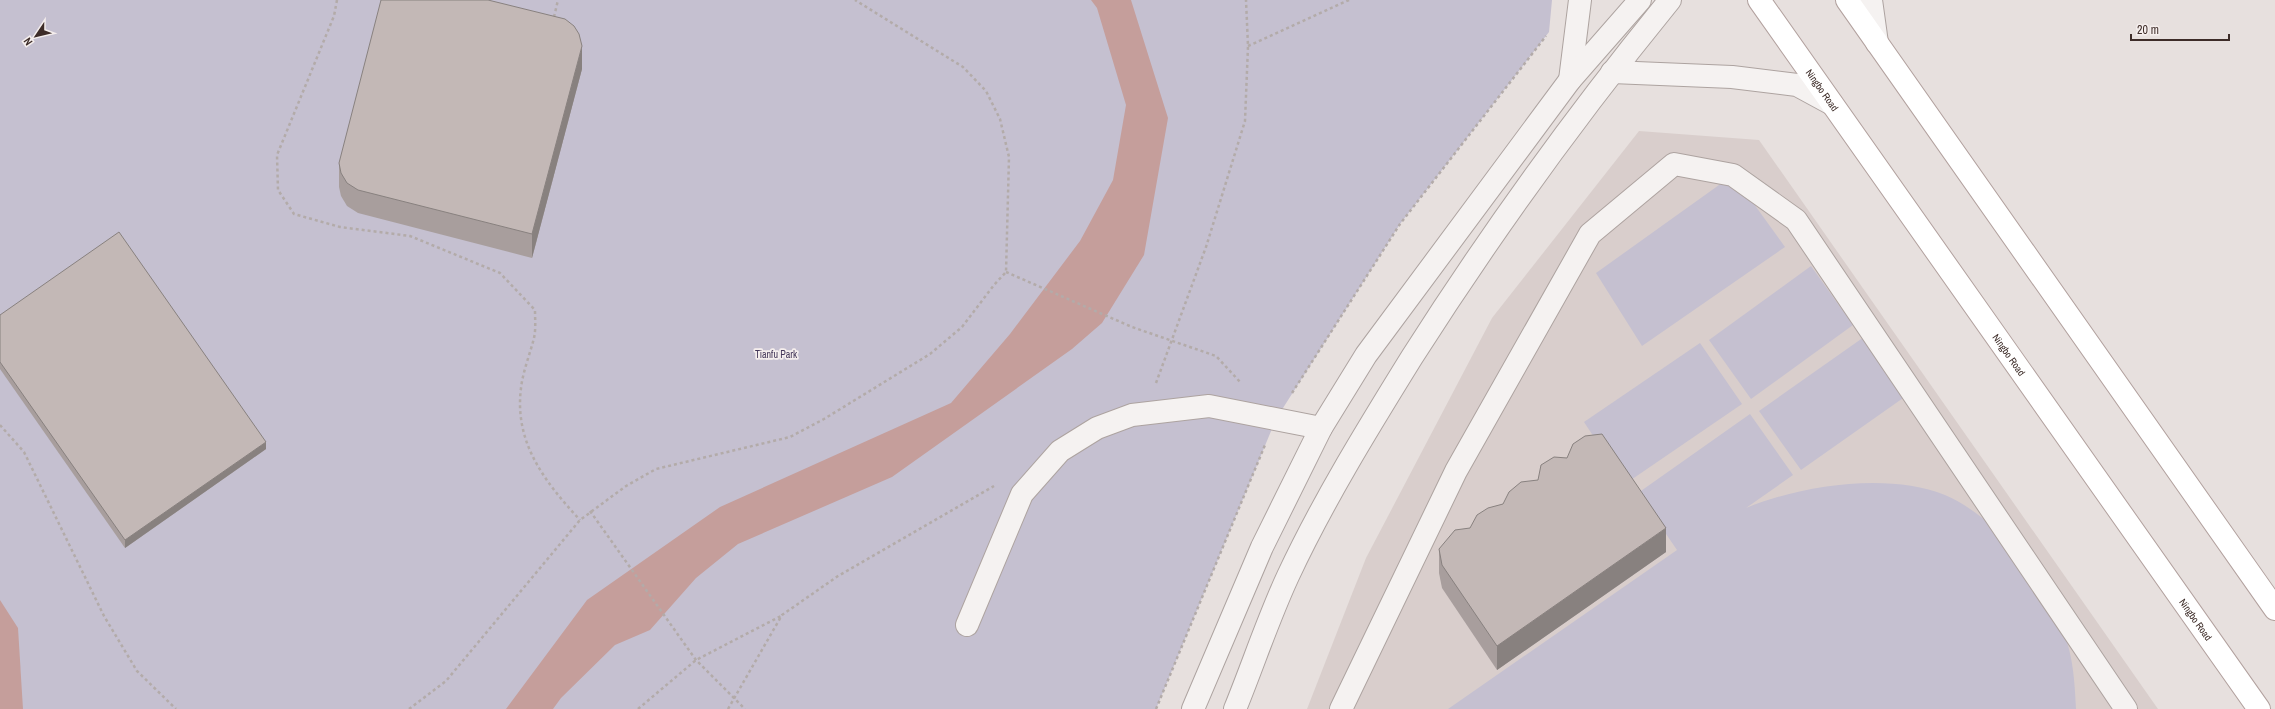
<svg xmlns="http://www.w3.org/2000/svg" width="2275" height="709" font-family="'Archivo Narrow',sans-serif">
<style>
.built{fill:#d9cecc}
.green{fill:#c5c0d0}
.water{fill:#c59e9b}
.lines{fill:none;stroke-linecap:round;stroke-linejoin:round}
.minor-casing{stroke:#ada3a0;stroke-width:24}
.major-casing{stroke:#b2a19e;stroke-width:24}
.path{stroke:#b3aba9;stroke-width:2.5;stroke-dasharray:3 3;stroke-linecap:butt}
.minor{stroke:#f5f2f1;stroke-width:22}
.major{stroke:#fff;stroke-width:22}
.wall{fill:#a89e9d}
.shaded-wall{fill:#88817f}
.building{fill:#c3b8b6;stroke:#88817f}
.labels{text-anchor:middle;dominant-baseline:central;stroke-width:3.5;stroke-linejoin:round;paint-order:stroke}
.street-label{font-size:10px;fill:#3d2c28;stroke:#f5eeed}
.park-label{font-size:10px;fill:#433658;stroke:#f5eeed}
</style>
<rect width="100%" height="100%" fill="#e7e0de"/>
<polygon class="built" points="1639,131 1759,140 2158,709 1307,709 1366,558 1492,318"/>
<g class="green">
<polygon points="0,0 1552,0 1549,32 1400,224 1276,419 1156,709 0,709"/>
<polygon points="1733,175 1785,247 1642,346 1596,273"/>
<polygon points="1811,266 1853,325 1751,399 1709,340"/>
<polygon points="1864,337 1906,396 1801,470 1759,411"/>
<polygon points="1700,343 1742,404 1625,484 1584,422"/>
<path d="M1750,414l43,61 -47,33c56,-23 142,-36 199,-13 21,9 45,27 60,45 10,11 17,25 25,37 15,22 33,47 39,72 5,20 6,40 7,60h-628l229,-159 -39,-57z"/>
</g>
<g class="water">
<polygon points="1091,0 1131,0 1168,118 1144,255 1102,323 1072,349 892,477 738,544 696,578 650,630 615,645 561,698 553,709 506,709 587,600 720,507 951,403 1010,334 1080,241 1113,180 1126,105 1097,8"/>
<polygon points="0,600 18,628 23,709 0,709"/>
</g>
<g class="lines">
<defs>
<g id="minor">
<polyline points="1871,0 1877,43"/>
<polyline points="1612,72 1732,77 1797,85 1832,104"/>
<polyline points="1570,80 1580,0"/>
<polyline points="967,625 1022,494 1060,451 1097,428 1132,415 1209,406 1321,428"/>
<polyline points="1193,709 1262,547 1321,428 1366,355 1570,80 1640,0"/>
<path d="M1235,709c18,-44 33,-90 53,-133 35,-75 80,-148 124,-219 79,-124 165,-243 258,-357"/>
<polyline points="1341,709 1456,471 1590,234 1674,164 1733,175 1796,220 2126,709"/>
</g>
<g id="major">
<path id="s1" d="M1759,0l500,709"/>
<polyline points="1847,0 2275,609"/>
</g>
</defs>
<use href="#minor" class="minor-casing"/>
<use href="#major" class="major-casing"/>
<g class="path">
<path d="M337,0l-3,16 -57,139 1,35 16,24 46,13 70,9 90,37 35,37c0,9 1,19 -1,28 -4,16 -11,33 -13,50 -7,55 24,94 59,132"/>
<polyline points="554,17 558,0"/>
<polyline points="1248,46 1349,0"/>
<polyline points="1006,272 1132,327 1216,356 1241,383"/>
<polyline points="1156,383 1206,247 1245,121 1248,46 1246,0"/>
<polyline points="1292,393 1400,224 1546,36"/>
<polyline points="0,425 24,452 104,616 137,671 176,709"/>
<polyline points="590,511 696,660 745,709"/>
<polyline points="409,709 446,681 580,520 626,486 656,469 790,437 824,419 930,354 962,327 994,285 1006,272 1009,157 1000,119 986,91 963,67 855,0"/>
<polyline points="638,709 696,660 781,616"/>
<polyline points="728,709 782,615 838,576 994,486"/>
<polyline points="1156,709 1265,445"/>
</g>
<use href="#minor" class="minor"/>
<use href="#major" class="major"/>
</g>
<g class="wall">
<polygon points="582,69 532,258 358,213 347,206 341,196 339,187 339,163"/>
<polygon points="0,315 266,449 125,548 0,369"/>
<polygon points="1470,528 1666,552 1497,670 1442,588 1439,573 1439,549"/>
</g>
<g class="shaded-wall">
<polygon points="582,46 582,69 532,258 532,234"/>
<polygon points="266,442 266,449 125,548 125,540"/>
<polygon points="1666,528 1666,552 1497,670 1497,646"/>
</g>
<g class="building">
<polygon points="381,0 488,0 565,19 574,26 579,34 582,46 532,234 358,190 347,183 341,173 339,163"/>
<polygon points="119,232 266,442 125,540 0,362 0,315"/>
<polygon points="1602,434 1666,528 1497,646 1442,565 1439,549 1455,530 1470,528 1477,515 1488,508 1503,504 1509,492 1521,482 1538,480 1541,465 1554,457 1567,458 1573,444 1585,436"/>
</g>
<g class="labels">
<g class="street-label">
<text stroke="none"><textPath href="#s1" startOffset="110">Ningbo Road</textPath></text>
<text stroke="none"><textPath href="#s1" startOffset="434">Ningbo Road</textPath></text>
<text stroke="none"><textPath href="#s1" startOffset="758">Ningbo Road</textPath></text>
</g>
<g class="park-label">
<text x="776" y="354">Tianfu Park</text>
</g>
</g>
<g transform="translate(36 36) rotate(235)" stroke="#f5eeed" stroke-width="3" paint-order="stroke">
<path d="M0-3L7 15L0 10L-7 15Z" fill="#3d2c28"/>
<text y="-6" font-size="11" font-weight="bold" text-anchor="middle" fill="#3d2c28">N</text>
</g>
<path d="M2131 34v6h98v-6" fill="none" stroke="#3d2c28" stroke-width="2"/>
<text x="2137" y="34" font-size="12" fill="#3d2c28" stroke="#f5eeed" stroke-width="3" paint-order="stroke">20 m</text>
</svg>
